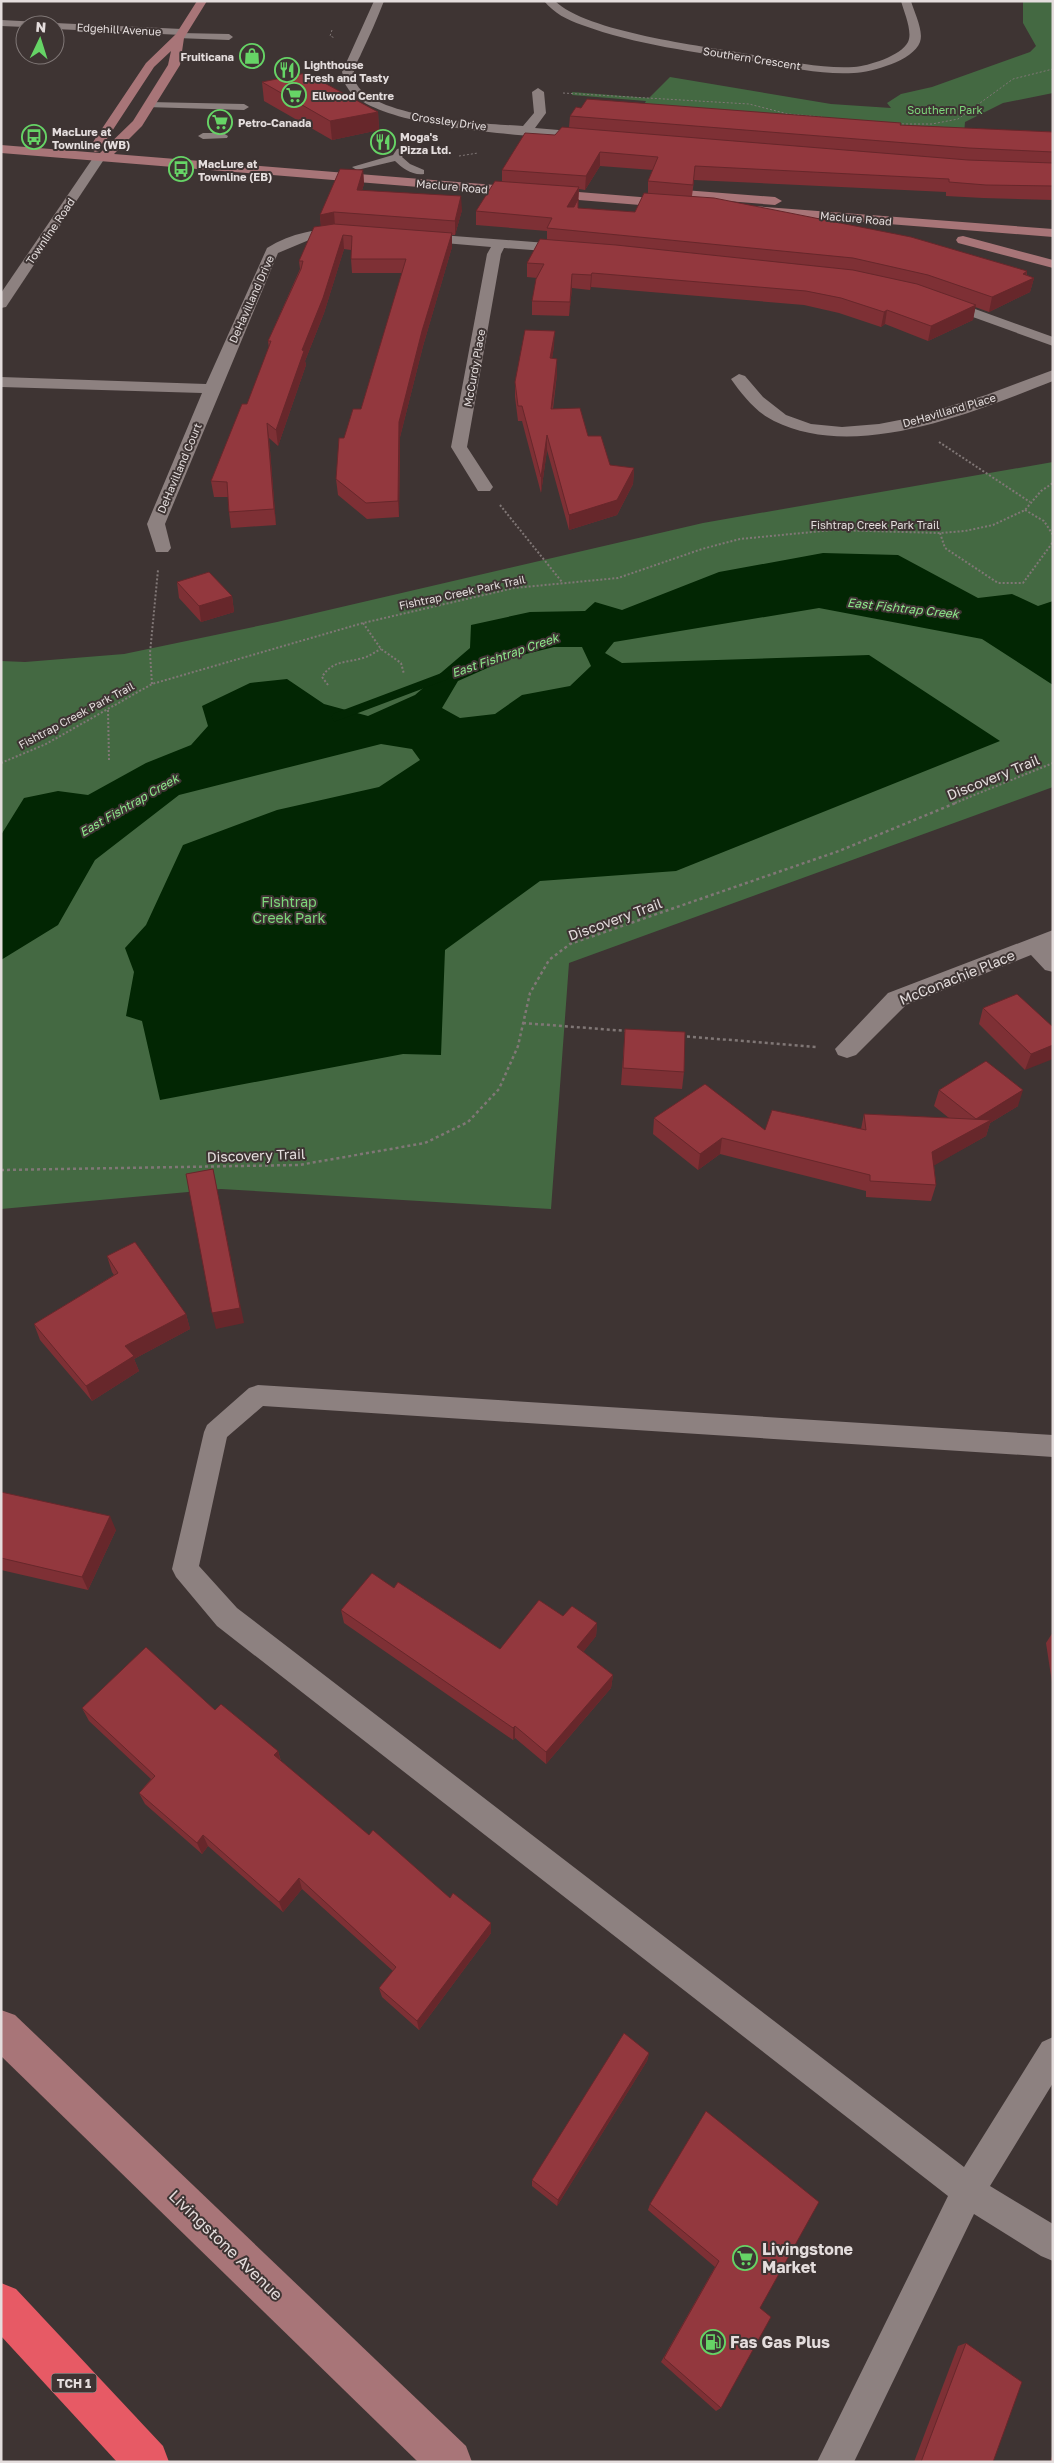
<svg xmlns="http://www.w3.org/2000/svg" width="1054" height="2463" font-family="'Golos Text',sans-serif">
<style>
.green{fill:#446942}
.water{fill:#022603;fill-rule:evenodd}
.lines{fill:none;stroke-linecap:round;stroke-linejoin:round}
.stream{stroke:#022603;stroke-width:8}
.path-far2{stroke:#807776;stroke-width:1;stroke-dasharray:2 2;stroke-linecap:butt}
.path-far1{stroke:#807776;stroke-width:2;stroke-dasharray:2 2;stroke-linecap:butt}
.path{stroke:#807776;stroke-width:2.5;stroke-dasharray:3 3;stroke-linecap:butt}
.lane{fill:#8d8180;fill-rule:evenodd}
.street{fill:#8d8180;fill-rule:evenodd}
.secondary{fill:#a87578;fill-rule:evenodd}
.highway{fill:#e75a65;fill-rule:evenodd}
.wall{fill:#7e3035;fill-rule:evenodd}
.shaded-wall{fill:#67272b}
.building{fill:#93383e;stroke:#67272b}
.labels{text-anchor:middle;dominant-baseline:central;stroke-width:4;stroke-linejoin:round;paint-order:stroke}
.far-street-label{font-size:11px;fill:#e4dddd;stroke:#3e3433}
.far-poi-label{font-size:11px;font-weight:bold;fill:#e4dddd;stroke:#3e3433;text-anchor:start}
.far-park-label{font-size:11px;fill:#7dd77b;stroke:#3e3433}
.far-water-label{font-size:12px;font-style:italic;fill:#8ee98c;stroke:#3e3433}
.shield{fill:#3e3433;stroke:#b2aaaa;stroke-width:1}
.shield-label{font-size:12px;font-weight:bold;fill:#e4dddd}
.street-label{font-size:14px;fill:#e4dddd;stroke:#3e3433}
.park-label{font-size:14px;fill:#7dd77b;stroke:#3e3433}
.near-street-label{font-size:16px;fill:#e4dddd;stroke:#3e3433}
.near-poi-label{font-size:16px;font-weight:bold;fill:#e4dddd;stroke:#3e3433;text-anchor:start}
</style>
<rect width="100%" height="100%" fill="#3e3433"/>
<g class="green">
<polygon points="1023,1 1053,1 1053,93 1003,103 965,122 964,134 642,108 646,101 572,95 572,92 649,98 670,77 831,104 891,108 887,103 901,94 932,87 1030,52 1036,46 1023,23"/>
<polygon points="1053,462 1053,787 569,963 551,1209 221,1189 1,1209 1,661 25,662 124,654 277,622 703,523"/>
</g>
<path class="water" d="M823,553l75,2 80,43 34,-4 26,12 15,-5v84l-71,-46 -163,-31 -205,34 -9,11 17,10 247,-8 131,86 -324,130 -136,10 -95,69 -4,105 -38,-1 -243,46 -18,-79 -16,-5 8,-44 -9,-24 21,-23 37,-80 94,-35 102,-23 41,-27 -8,-11 -31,-5 -202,51 -84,65 -37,65 -57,35v-125l23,-37 34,-7 30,4 58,-32 45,-18 17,-19 -6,-20 48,-23 37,-4 37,25 44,12 47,-21 55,-47 1,-23 59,-13 55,-1 10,-9 27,8 97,-38zM554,647h28l9,19 -21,20 -48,9 -27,19 -35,4 -18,-10 16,-27 52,-23z"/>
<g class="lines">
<polyline class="stream" points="336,717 445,676"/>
<g class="path-far2">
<polyline points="332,30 330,36 335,38"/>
<polyline points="563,93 749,104 788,114 822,117"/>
<polyline points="898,124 932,124 958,119 1013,79 1053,69"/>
<polyline points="459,156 478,153"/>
</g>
<g class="path-far1">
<polyline points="939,442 1030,502"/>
<polyline points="500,505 562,582"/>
<polyline points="1025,510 1044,521 1053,535"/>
<polyline points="940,533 945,548 998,583 1023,583 1053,542"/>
<polyline points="363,623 381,649 401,663 404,674"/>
<polyline points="152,684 150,653 158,570"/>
<path d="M328,685l-6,-8c10,-17 25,-14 41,-19 7,-2 12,-6 18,-9"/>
<polyline points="108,710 109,760"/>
<polyline points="1,763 46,744 152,684 363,623 514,588 618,578 702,549 740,539 833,530 940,533 965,531 993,525 1025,510 1041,491 1053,483"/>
<polyline points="955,803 1053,763"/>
</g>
<g class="path">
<polyline points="523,1023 627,1031"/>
<polyline points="681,1036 817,1047"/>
<polyline points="1,1170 299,1165 425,1143 468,1122 499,1089 518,1046 530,993 549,960 570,944 839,851 958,802"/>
</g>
<g class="lane">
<polygon points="180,33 229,34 233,37 229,40 177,38 177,34"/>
<polygon points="149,102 244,104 249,107 244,110 146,107 144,105"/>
<polygon points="223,133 228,136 227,138 203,139 198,136 203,133"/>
<path d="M401,148l5,3 -4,6 8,7 14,6v4c-11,2 -22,-6 -29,-13l-38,9 -5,-3 41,-12 4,-6z"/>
<polygon points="258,1385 1053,1435 1053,1457 263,1406 227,1437 199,1566 237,1608 964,2167 1042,2042 1053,2037 1053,2083 990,2186 1053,2224 1053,2261 1041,2256 974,2214 854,2462 817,2462 948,2196 217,1626 176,1577 172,1569 204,1432 207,1425 249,1388"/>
</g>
<g class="street">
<path d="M374,1h10c-7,18 -15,36 -23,53 -2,5 -7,12 -7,18 -4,46 139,52 169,54l11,-13 -2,-21 6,-4 6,4 2,21 -11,15 59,5 6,4 -6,4c-50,-5 -221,-10 -247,-54 -3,-4 -3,-10 -5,-15z"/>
<path d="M544,1h11c31,31 148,45 193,53 35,6 71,15 106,13 14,-1 47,-11 54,-25 5,-10 -4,-30 -7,-41h10c3,11 13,30 9,41 -7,19 -48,30 -66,31 -34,2 -68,-6 -102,-12 -56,-9 -116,-16 -170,-36 -15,-5 -28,-12 -38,-24z"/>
<polygon points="1,20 40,22 45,25 25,25 25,27 1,26"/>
<polygon points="55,23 182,29 187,32 182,35 55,29 55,25 50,25"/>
<polygon points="99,154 105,158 6,307 1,308 1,293 95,155"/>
<path d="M346,228l5,1 2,3 -2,3 -42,5 -31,13 -113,271 6,24 -3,4h-12l-9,-28 55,-131 -201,-6v-10l205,7 61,-136c24,-15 51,-20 79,-20z"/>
<polygon points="414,233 573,245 580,249 573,253 504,248 501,254 467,447 493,487 490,491 478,491 451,447 487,254 491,247 409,240 407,237"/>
<polygon points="939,296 1053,337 1053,346 934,303 932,300"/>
<path d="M1053,370v11c-79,31 -197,81 -279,40 -17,-8 -32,-26 -43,-42l8,-5 6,2 18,21 23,18 25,9 31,3 37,-3 36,-7 71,-22z"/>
<polygon points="1053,930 1053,972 1045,970 1031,955 906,1005 856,1055 847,1058 838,1055 835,1049 888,993"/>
</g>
<g class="secondary">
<polygon points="197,1 207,1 184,38 180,65 142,126 114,154 677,200 684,204 677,208 1,153 1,145 100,153 133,121 168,65 171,51 154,67 99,151 95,152 89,148 146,63 176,34"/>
<polygon points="658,188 775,197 782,201 775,205 653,195 651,192"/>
<polygon points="753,206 1053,229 1053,237 748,213 746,210 748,207"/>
<polygon points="963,236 1053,260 1053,268 958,243 956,240 958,237"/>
<polygon points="1,2010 15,2015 466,2446 472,2462 418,2462 1,2056"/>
</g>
<polygon class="highway" points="1,2283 16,2289 163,2446 169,2462 117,2462 1,2336"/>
</g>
<g class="wall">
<polygon points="262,82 378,112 379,130 332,140 264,101"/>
<path d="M570,116l330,9 153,7v68l-70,-2 -37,-2v-4l-252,-12 -2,16 335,75v4l7,3 -4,14 -41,20 -14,-5 -2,13 -45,21 -43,-17 -4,3 -42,-14 -35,-8 -213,-18 -1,3 -18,-2 -3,28 -37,-1v-14l5,-23 -10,-1v-14l20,-23v-9l-71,-6v-14l26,-30v-11l67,-43zM600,166l53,4 -5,11v12l-13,19 -57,-4 1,-19 6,1z"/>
<polygon points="363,170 364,184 362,190 462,210 455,235 452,235 452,247 423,346 400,437 399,517 367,519 338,495 336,479 344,438 361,409 402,273 352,273 351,259 351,250 344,249 324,313 305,361 306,365 278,446 269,438 276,525 231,528 229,512 228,497 214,497 211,481 247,404 269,348 268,341 300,269 299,261 321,226 320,215"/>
<polygon points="554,346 552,358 557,374 553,409 588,436 610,465 634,468 633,484 617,515 569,530 547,450 541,493 522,421 518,421 515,397 515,382"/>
<polygon points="177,582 232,596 234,612 201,622 179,598"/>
<polygon points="983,1008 1053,1027 1025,1070 979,1024"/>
<polygon points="625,1029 684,1072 682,1089 621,1085"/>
<polygon points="939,1090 1018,1106 990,1123 986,1136 934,1165 936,1185 931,1201 866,1197 866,1191 720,1154 698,1170 653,1134 654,1118 765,1130 861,1129 864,1114 949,1118 934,1106"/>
<polygon points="107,1256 186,1314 190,1329 134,1359 139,1371 92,1401 40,1340 34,1324 114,1275 112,1272"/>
<polygon points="1,1492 116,1530 88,1590 1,1570"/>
<polygon points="394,1588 500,1649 563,1616 597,1623 596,1636 583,1652 613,1675 611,1688 546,1764 515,1738 513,1740 344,1623 341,1610"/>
<polygon points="1053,1632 1053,1689 1046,1643"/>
<polygon points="82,1708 215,1710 278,1751 281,1761 369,1835 450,1898 491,1923 491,1933 419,2030 382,1997 379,1988 393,1971 302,1889 283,1912 208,1846 202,1854 145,1804 139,1793 151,1779 89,1721"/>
<polygon points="649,2053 647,2061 557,2206 532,2186 532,2180"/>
<polygon points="706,2111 760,2308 721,2408 716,2411 661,2362 715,2267 648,2210 650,2204"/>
<polygon points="966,2343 993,2462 914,2462 958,2346"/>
<polygon points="1053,2453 1053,2462 1050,2462"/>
</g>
<g class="shaded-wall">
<polygon points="378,112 379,130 332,140 330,121"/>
<polygon points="600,152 600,166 585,190 586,176"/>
<polygon points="363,170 364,184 358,203 357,190"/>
<polygon points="579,187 578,201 567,220 567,207"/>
<polygon points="461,196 462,210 455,235 455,221"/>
<polygon points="334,212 335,226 321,229 320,215"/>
<polygon points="452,233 452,247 423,346 400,437 399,517 398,501 399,422 422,331"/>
<polygon points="343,235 344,249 324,313 305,361 306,365 278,446 276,430 302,350"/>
<polygon points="1027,271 1025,282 1034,278 1030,292 989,312 992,297 1023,274"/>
<polygon points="592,273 591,287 590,290 591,275"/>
<polygon points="572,274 572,288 569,316"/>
<polygon points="976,305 973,320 928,341 931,326"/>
<polygon points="887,310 885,324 881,327 884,312"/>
<polygon points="555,331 554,346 550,373 550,358"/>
<polygon points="557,359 557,374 550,424 551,409"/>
<polygon points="267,423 269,438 276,525 274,509"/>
<polygon points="547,435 547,450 541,493 541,477"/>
<polygon points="634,468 633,484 617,515 569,530 569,515"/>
<polygon points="232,596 234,612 201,622 199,606"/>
<polygon points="1053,1045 1053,1059 1025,1070 1031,1054"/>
<polygon points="1023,1090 1018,1106 990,1123 986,1136 928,1169 932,1152 976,1119"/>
<polygon points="722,1138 720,1154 698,1170 700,1154"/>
<polygon points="213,1169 244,1323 216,1329 212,1313"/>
<polygon points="186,1314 190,1329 134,1359 139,1371 92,1401 86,1386 125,1346"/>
<polygon points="110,1516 116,1530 88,1590 82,1577"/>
<polygon points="597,1623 596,1636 577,1660 577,1647"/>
<polygon points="613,1675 611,1688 546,1764 546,1752"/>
<polygon points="515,1726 515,1738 513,1740 513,1728"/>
<polygon points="278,1751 281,1763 274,1755"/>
<polygon points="203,1835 208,1846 202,1854 197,1843"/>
<polygon points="299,1878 302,1889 283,1912 279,1902"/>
<polygon points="491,1923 491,1933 419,2030 417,2021"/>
<polygon points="649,2053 647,2061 557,2206 558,2200"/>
</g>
<g class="building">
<polygon points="306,73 378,112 330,121 262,82"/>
<polygon points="587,99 901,123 900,125 1053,132 1053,152 969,148 570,116 576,107 581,108"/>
<polygon points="562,127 968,160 1053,163 1053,186 986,185 949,182 949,179 695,166 693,185 648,181 658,157 600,152 586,176 502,170 525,133 555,135"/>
<polygon points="340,169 363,170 357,190 461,196 455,221 334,212 320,215"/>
<polygon points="495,181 579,187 567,207 574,207 578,199 578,208 635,212 644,193 714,198 911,237 1027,271 1023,274 1034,278 992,297 928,275 853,258 547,228 552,218 476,211"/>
<polygon points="334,224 452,233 422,331 399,422 398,501 366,503 336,479 339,438 344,438 353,409 361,409 406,259 351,259 352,236 343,235 323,298 302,350 304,351 276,430 267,423 274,509 229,512 227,482 211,481 242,404 247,404 271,341 268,341 301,269 303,261 299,261 314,227"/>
<polygon points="540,239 616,245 853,270 917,284 976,305 931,326 887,310 884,312 841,298 806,291 592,273 591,275 572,274 570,302 532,301 536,279 544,264 527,263"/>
<polygon points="525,330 555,331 550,358 557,359 551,409 580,408 588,436 601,436 610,465 634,468 617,500 569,515 547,435 541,477 522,406 518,406 515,382"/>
<polygon points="209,572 232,596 199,606 177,582"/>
<polygon points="1017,994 1053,1027 1053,1045 1031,1054 983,1008"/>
<polygon points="625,1029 685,1032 684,1072 623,1068"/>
<polygon points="986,1061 1023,1090 976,1119 939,1090"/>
<polygon points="705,1084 765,1130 772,1110 866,1130 864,1114 991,1120 932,1152 936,1185 870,1181 870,1175 722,1138 700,1154 654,1118"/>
<polygon points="213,1169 240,1308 212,1313 186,1174"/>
<polygon points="135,1242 186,1314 125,1346 134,1356 86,1386 34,1324 118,1273 107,1256"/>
<polygon points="1,1492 110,1516 82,1577 1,1558"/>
<polygon points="372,1573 394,1588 398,1582 500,1649 539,1600 563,1616 572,1606 597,1623 577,1647 613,1675 546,1752 515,1726 513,1728 341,1610"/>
<polygon points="146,1647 215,1710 221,1704 278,1751 274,1755 369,1835 373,1830 450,1898 453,1893 491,1923 417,2021 379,1988 396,1967 299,1878 279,1902 203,1835 197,1843 139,1793 155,1776 82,1708"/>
<polygon points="624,2033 649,2053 558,2200 532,2180"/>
<polygon points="706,2111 819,2202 760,2308 771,2317 721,2408 664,2358 719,2261 650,2204"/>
<polygon points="966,2343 1022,2382 993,2462 921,2462"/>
</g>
<defs>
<symbol id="shop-ring" viewBox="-11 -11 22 22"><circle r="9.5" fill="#3e3433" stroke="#66d466" stroke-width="1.5"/><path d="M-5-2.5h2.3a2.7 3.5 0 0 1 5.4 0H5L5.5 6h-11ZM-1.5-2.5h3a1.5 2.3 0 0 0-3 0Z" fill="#66d466"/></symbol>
<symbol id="restaurant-ring" viewBox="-11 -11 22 22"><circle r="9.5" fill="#3e3433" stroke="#66d466" stroke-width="1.5"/><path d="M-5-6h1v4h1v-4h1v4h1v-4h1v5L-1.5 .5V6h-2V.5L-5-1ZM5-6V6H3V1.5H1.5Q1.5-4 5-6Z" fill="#66d466"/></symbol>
<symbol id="supermarket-ring" viewBox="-11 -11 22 22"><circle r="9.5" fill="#3e3433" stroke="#66d466" stroke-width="1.5"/><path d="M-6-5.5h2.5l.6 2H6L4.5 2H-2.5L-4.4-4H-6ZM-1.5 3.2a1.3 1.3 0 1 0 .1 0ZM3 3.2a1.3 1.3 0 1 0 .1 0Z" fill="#66d466"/></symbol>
<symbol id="bus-ring" viewBox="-11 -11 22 22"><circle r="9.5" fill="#3e3433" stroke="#66d466" stroke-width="1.5"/><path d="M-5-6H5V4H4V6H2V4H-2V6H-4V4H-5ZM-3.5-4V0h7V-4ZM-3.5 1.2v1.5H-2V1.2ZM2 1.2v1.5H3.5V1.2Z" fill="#66d466"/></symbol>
<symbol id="fuel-ring" viewBox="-11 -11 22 22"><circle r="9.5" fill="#3e3433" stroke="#66d466" stroke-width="1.5"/><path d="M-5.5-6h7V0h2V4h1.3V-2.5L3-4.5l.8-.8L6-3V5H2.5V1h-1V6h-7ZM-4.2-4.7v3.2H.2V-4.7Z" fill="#66d466"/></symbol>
</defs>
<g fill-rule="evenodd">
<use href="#shop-ring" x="238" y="42" width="28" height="28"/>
<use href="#restaurant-ring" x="273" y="56" width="28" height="28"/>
<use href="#supermarket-ring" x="280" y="81" width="28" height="28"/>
<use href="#supermarket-ring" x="206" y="108" width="28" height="28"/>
<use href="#bus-ring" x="20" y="123" width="28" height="28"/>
<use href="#restaurant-ring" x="369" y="128" width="28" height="28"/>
<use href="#bus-ring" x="167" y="155" width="28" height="28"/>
<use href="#supermarket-ring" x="731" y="2244" width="28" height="28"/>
<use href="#fuel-ring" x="699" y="2328" width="28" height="28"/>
</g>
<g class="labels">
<g class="far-street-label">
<text transform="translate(119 29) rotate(3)">Edgehill Avenue</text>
<text transform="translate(752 58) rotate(9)">Southern Crescent</text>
<text transform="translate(449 121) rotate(8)">Crossley Drive</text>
<text transform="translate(452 186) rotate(5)">Maclure Road</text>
<text transform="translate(856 218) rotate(5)">Maclure Road</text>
<text transform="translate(50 231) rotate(-56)">Townline Road</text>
<text transform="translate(251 299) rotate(-66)">DeHavilland Drive</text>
<text transform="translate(474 368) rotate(-80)">McCurdy Place</text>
<text transform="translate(949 410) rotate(-16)">DeHavilland Place</text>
<text transform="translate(179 468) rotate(-67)">DeHavilland Court</text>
<text x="875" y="524">Fishtrap Creek Park Trail</text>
<text transform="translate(462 592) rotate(-12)">Fishtrap Creek Park Trail</text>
<text transform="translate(76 715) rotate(-28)">Fishtrap Creek Park Trail</text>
</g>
<g class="far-poi-label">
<text x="234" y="56" text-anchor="end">Fruiticana</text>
<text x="304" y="64">Lighthouse<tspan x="304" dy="13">Fresh and Tasty</tspan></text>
<text x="312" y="95">Ellwood Centre</text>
<text x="238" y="122">Petro-Canada</text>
<text x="52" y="131">MacLure at<tspan x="52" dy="13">Townline (WB)</tspan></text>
<text x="400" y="136">Moga's<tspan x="400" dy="13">Pizza Ltd.</tspan></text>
<text x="198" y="163">MacLure at<tspan x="198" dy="13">Townline (EB)</tspan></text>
</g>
<g class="far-park-label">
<text x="945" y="109">Southern Park</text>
</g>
<g class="far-water-label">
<text transform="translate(903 608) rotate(6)">East Fishtrap Creek</text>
<text transform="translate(505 655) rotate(-19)">East Fishtrap Creek</text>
<text transform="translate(129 805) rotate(-30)">East Fishtrap Creek</text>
</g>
<rect class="shield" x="51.5" y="2373.5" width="45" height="19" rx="4"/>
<g class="shield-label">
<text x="74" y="2383">TCH 1</text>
</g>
<g class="street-label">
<text transform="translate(993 777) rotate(-22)">Discovery Trail</text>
<text transform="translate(615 919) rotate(-20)">Discovery Trail</text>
<text transform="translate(957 977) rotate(-22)">McConachie Place</text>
<text transform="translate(256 1155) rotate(-2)">Discovery Trail</text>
</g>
<g class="park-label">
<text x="289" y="901">Fishtrap<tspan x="289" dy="16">Creek Park</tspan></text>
</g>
<g class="near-street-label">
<text transform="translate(226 2245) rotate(44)">Livingstone Avenue</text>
</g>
<g class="near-poi-label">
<text x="762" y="2249">Livingstone<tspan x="762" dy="18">Market</tspan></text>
<text x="730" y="2342">Fas Gas Plus</text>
</g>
</g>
<rect width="1054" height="2463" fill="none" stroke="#e4dddd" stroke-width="5"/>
<g transform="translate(40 40) rotate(4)"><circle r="24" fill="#3e3433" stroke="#807877"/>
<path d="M0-4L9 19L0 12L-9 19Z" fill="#66d466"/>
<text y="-8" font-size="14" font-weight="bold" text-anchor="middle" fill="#e4dddd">N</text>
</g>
</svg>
